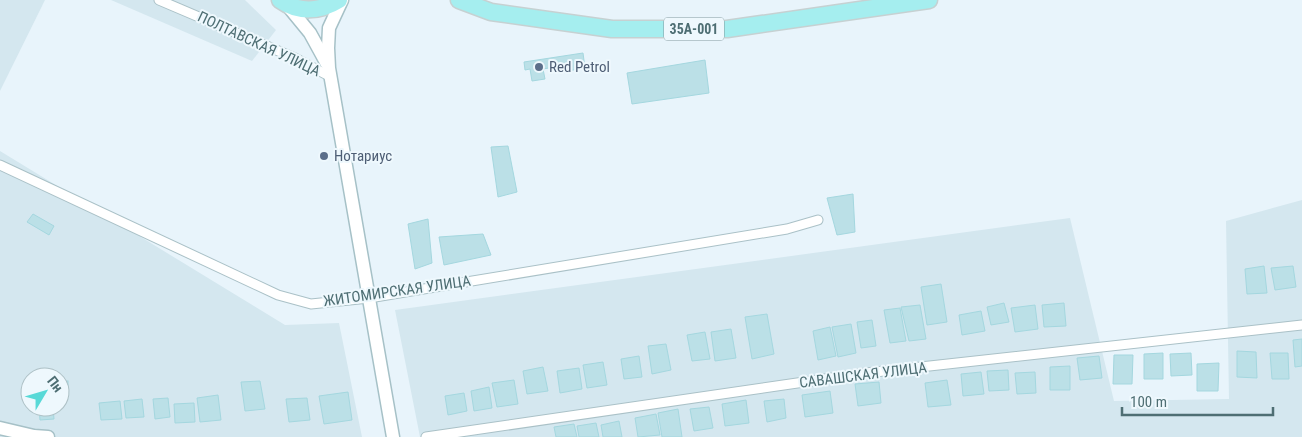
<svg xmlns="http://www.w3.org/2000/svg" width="1302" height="437" font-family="'Roboto Condensed',sans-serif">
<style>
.residential{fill:#d4e7ef;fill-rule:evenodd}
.building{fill:#bbe0e7;stroke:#a4d7df}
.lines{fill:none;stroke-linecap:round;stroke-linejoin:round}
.street-casing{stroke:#aac1c7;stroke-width:11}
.secondary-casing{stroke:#a6c1c7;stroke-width:15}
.highway-casing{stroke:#c6d1d2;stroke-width:19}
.street{stroke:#fff;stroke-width:9}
.secondary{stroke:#fff;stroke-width:12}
.highway{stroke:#a5eeef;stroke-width:16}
.service-dot{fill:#5c6f8a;stroke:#eef8fd;stroke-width:2}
.labels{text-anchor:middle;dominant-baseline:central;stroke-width:4;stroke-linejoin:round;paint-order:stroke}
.shield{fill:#eef8fd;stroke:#7e979c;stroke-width:1}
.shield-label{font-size:14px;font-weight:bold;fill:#4e6e73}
.street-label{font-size:15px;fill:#4e6e73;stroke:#eef8fd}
.service-label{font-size:15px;fill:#4e5e75;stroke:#eef8fd;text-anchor:start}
</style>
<rect width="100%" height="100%" fill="#e8f4fb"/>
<g class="residential">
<polygon points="0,0 45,0 0,91"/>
<polygon points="111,0 245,0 276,30 252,61"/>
<path d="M0,151l285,174 54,-2 23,114h-362zM30,377h30v30h-30z"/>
<polygon points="1302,200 1302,437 420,437 395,310 1070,218 1114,401 1229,399 1226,221"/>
</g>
<g class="building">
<polygon points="583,53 585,68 567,71 566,65 543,69 545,79 532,81 530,69 525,70 524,62"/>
<polygon points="705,60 709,93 632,104 627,73"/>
<polygon points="508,146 517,192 498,197 491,147"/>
<polygon points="853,194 855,232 837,235 827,198"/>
<polygon points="33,214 54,226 49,235 27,222"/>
<polygon points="428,219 432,263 415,269 408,224"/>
<polygon points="483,234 491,255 444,265 439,237"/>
<polygon points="1264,266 1267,293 1247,294 1245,269"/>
<polygon points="1293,266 1296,287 1275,290 1271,268"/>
<polygon points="941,284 947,322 927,325 921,287"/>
<polygon points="1004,303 1009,322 991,325 987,307"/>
<polygon points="1064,303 1066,326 1044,327 1042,305"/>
<polygon points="920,305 926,339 909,341 901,307"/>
<polygon points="1035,305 1038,329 1015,332 1011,308"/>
<polygon points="900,308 906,341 890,343 884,310"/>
<polygon points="981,311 985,331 962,335 959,315"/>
<polygon points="767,314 774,354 752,359 745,317"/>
<polygon points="872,320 876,346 861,348 857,322"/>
<polygon points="851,324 856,353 838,357 832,327"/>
<polygon points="830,327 836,356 818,360 813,331"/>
<polygon points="731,329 736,358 715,361 711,332"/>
<polygon points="705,332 710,359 692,361 687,335"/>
<polygon points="1302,339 1302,366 1295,367 1293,340"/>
<polygon points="666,344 671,370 652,374 648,346"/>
<polygon points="1237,351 1256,352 1257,378 1237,377"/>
<polygon points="1163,353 1163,379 1144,379 1144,354"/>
<polygon points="1191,353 1192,375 1171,376 1170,354"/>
<polygon points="1270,353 1288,353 1289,379 1272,379"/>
<polygon points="1114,355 1133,355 1132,384 1113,384"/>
<polygon points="639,356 642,377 624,379 621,359"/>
<polygon points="1099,356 1102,378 1080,380 1077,358"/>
<polygon points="603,362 607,385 587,388 583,365"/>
<polygon points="1219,363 1218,391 1197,391 1197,364"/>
<polygon points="1070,366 1070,390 1050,390 1050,367"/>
<polygon points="543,367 548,391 527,394 523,371"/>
<polygon points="579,368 582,389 560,393 557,371"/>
<polygon points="1008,370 1009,390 989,391 987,371"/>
<polygon points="981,372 984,394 963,396 961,374"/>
<polygon points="1035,372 1036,393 1017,394 1015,373"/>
<polygon points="514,380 518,404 497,407 492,383"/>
<polygon points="947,380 951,405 928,407 925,383"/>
<rect x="60" y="381" width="8" height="14"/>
<polygon points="260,381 265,409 245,411 241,382"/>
<polygon points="879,382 881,403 858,406 855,384"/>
<polygon points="489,387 492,408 474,411 471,391"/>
<polygon points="830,391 833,413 805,417 802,395"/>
<polygon points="348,392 352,420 324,424 319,396"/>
<polygon points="464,393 467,411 448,415 445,396"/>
<polygon points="218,395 221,420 200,422 197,398"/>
<polygon points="168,398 170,417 155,419 153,399"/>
<polygon points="307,398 310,420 289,422 286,399"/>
<polygon points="142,399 144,417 126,418 124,401"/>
<polygon points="784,399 786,418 767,422 764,401"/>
<polygon points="746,400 749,423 725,426 722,404"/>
<polygon points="120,401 122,419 101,420 99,403"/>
<polygon points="194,403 195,422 175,423 174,404"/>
<polygon points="39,407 53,407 54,419 40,420"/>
<polygon points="709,407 713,428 694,431 690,409"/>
<polygon points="678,409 682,437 662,437 658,413"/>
<polygon points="656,414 660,435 638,437 635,418"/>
<polygon points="619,421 622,437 603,437 601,425"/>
<polygon points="596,423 599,437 579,437 577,426"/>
<polygon points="574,424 577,437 556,437 554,427"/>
</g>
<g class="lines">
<defs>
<g id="street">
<polyline points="159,0 295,58 331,77"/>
<polyline points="0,165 278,295 311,304 369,298 787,229 818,220"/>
<polyline points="426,437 866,373 1302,325"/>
</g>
<g id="secondary">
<polyline points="342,0 329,28 328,48 329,68 393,437"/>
<polyline points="287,5 310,33 327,64"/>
<polyline points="0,428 34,436 48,437"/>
</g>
<g id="highway">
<path d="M280,0c18,13 40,12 59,0"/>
<polyline points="459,0 491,12 612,29 727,29 929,0"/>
</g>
</defs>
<use href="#street" class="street-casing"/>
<use href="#secondary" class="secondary-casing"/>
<use href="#highway" class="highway-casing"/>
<use href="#street" class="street"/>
<use href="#secondary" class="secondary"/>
<use href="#highway" class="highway"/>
</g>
<g class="service-dot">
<circle cx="539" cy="67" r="5"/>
<circle cx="324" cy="156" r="5"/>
</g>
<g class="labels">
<rect class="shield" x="664" y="17.5" width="60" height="23" rx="4"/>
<g class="shield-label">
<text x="694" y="29">35А-001</text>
</g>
<g class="street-label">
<text transform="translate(259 44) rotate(25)">ПОЛТАВСКАЯ УЛИЦА</text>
<text transform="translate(397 291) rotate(-8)">ЖИТОМИРСКАЯ УЛИЦА</text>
<text transform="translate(863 375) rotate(-7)">САВАШСКАЯ УЛИЦА</text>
</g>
<g class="service-label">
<text x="549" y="67">Red Petrol</text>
<text x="334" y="156">Нотариус</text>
</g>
</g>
<g transform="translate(45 392) rotate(52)"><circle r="24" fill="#eef8fd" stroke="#aec1c6"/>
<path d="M0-4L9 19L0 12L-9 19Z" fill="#58d9d7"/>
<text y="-8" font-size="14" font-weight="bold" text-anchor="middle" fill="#4e6e73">Пн</text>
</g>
<path d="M1122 407v8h151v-8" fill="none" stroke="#4e6e73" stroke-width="2.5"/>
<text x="1130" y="407" font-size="15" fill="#4e6e73" stroke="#eef8fd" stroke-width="4" paint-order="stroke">100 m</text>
</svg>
